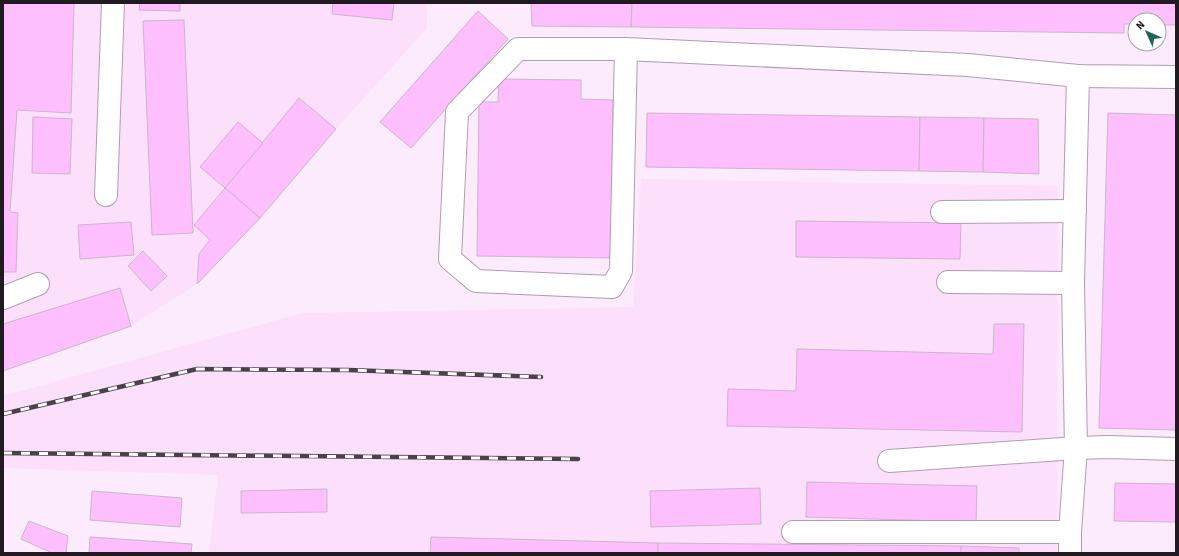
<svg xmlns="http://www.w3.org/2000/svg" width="1179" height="556" font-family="'Source Sans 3',sans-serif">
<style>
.built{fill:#fce0fb}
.building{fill:#febffe;stroke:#cbb6ca}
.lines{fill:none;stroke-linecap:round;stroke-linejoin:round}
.minor-casing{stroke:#b19cb0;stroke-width:24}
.minor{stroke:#fff;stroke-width:22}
.rail-casing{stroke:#4b414a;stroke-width:4.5}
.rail{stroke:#fefefe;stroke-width:3;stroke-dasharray:9;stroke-linecap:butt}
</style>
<rect width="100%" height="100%" fill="#fcebfc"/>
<g class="built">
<polygon points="3,3 427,3 427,28 336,129 260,218 197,284 131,326 3,371"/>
<polygon points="641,179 1058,186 1057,553 209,553 218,475 3,468 3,396 303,313 633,307"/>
</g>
<g class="building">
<polygon points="3,3 74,3 71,113 17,110 10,212 18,213 16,272 3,272"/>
<polygon points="140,3 180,3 180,11 139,10"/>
<polygon points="333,3 394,3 392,20 332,14"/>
<polygon points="531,3 632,3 631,27 532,26"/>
<polygon points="632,3 1176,3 1176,25 1159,25 1159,20 1135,20 1135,24 1124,24 1124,33 631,27"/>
<polygon points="478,11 508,39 411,148 380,122"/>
<polygon points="184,20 193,233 152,235 143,21"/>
<polygon points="499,79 581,80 581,99 613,100 611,258 477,256 479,102 498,102"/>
<polygon points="299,98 336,129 260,218 225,188"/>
<polygon points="647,113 920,117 919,171 646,167"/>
<polygon points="1108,113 1176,115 1176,430 1099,428"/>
<polygon points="33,117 72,119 70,174 32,173"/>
<polygon points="920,117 984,118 983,172 919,171"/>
<polygon points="984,118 1038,119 1039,174 983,172"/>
<polygon points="238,122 263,143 225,188 200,167"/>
<polygon points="225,188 260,218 197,284 199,254 210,240 194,225"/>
<polygon points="796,221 961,223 960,259 796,257"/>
<polygon points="131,222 134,255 80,259 78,225"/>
<polygon points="143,251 167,276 151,291 128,266"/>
<polygon points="120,288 131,326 3,371 3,324"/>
<polygon points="994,324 1024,324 1022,432 727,426 728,389 796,391 797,349 993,354"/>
<polygon points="807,482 977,486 976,522 806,517"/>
<polygon points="1115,483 1176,484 1176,522 1114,521"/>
<polygon points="760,488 761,524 651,527 650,491"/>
<polygon points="327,489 327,512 241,513 241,491"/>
<polygon points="92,491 182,498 180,527 90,520"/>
<polygon points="29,521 68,536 66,553 52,553 21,539"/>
<polygon points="90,537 192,544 191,553 89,553"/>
<polygon points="431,537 658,543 658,553 430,553"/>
<polygon points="658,543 961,546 961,553 658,553"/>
<polygon points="961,546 1019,548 1019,553 961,553"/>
</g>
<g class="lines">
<defs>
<g id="minor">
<polyline points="626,49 621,271 612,287 476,281 450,259 457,112 518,49 626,49 968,65 1078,76 1176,77"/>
<polyline points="106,195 113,3"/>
<polyline points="942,212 1075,211"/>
<polyline points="948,282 1073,283"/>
<polyline points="3,298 38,284"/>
<polyline points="889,461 1076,448 1108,447 1176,449"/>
<polyline points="793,532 1070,532"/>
<polyline points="1070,553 1070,532 1076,448 1073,283 1078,76"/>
</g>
</defs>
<use href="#minor" class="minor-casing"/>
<use href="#minor" class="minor"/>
<defs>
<g id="rail">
<polyline points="3,414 197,369 348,370 541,377"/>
<polyline points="3,453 578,459"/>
</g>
</defs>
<use href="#rail" class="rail-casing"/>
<use href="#rail" class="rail"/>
</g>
<rect width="1179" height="556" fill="none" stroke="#221a21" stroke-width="8"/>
<g transform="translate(1147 32) rotate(315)"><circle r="19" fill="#fefefe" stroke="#a6a3a6"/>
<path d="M0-3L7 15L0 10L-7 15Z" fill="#226454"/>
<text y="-6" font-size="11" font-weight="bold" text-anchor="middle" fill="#221a21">N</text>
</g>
</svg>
